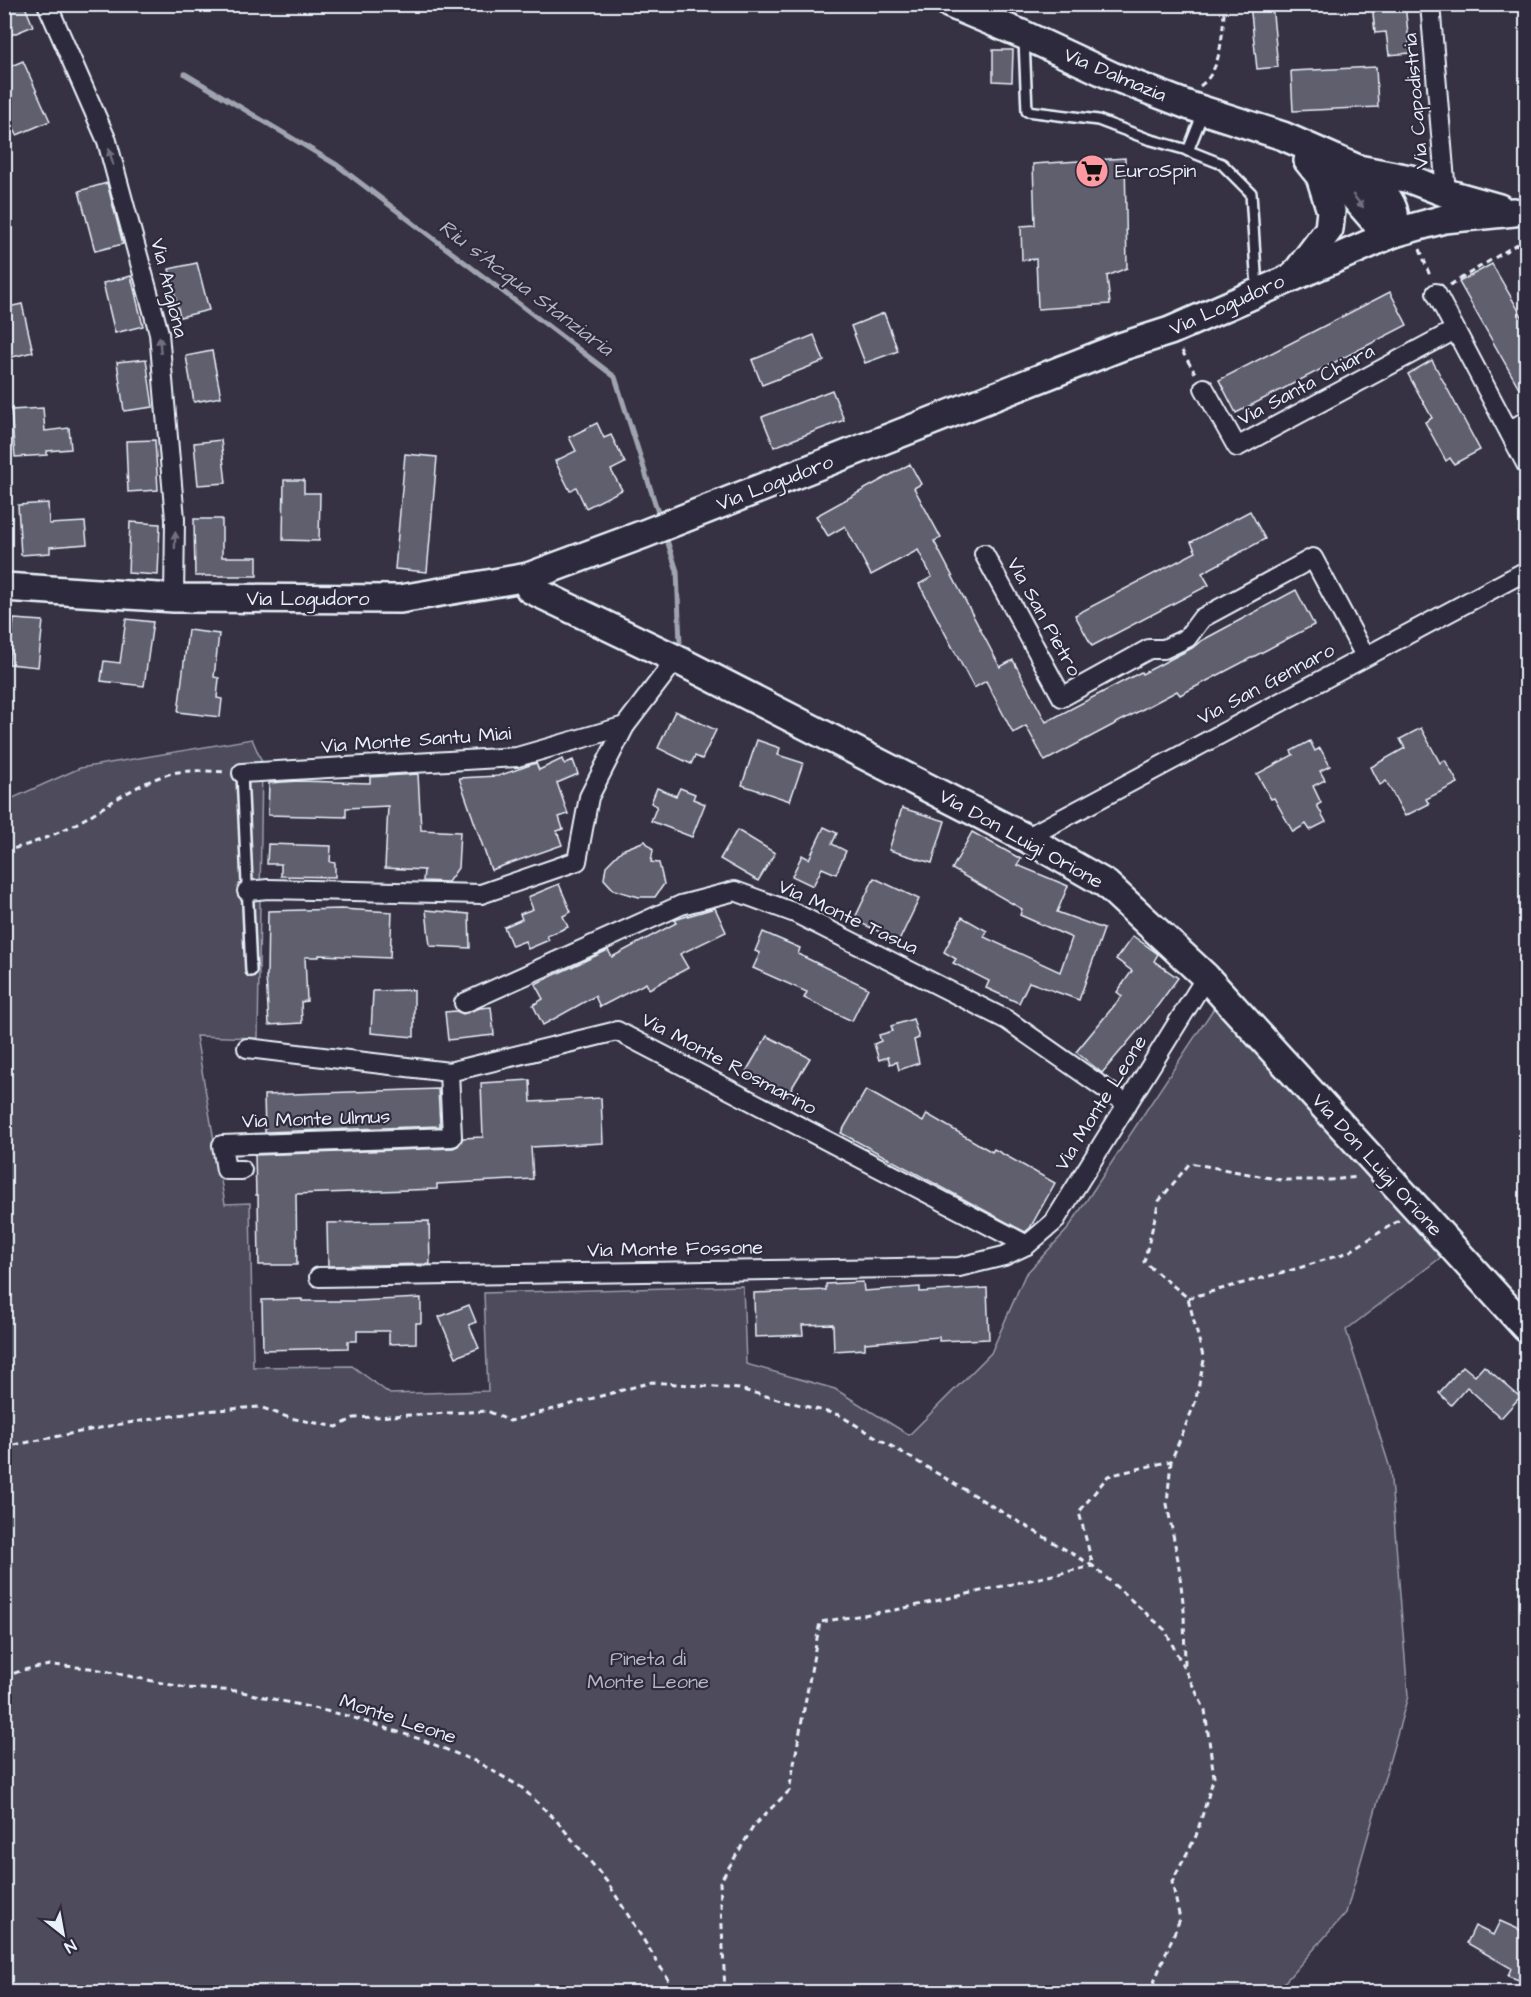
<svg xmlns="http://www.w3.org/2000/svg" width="1531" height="1997" font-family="'Architects Daughter',sans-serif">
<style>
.green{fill:#4d4b5c;stroke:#9a9eaa;stroke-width:1.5}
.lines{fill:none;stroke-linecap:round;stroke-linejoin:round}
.stream{stroke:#a0a4af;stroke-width:5}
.building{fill:#605e6e;stroke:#e8f1f8;stroke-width:1.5}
.lane-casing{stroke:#e8f1f8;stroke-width:14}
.street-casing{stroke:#e8f1f8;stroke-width:22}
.secondary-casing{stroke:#e8f1f8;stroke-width:32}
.path{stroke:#e8f1f8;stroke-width:3;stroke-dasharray:6 4.5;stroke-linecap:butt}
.lane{stroke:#2f2a3d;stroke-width:9}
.street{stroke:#2f2a3d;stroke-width:18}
.secondary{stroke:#2f2a3d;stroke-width:27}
.oneway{fill:#70707e}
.labels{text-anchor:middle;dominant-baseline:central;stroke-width:4.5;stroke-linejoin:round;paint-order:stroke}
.street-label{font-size:20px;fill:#e8f1f8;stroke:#2f2a3d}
.poi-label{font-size:20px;fill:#e8f1f8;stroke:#2f2a3d;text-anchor:start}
.park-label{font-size:20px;fill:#b2b7c1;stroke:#2f2a3d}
.water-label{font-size:21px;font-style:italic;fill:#b2b7c2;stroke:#2f2a3d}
</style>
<rect width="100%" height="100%" fill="#363244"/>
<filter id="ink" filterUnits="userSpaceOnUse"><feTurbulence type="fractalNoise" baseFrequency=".0167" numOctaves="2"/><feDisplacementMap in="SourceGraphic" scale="12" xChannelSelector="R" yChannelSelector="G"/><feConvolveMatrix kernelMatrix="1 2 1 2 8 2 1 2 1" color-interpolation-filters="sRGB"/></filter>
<g filter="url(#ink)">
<polygon class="green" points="252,739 262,762 258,1038 196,1036 225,1204 250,1203 253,1367 352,1366 390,1394 488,1391 484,1293 743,1286 746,1364 835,1389 909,1435 991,1353 1025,1275 1067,1230 1214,1008 1444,1255 1346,1330 1390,1468 1408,1696 1346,1913 1276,1992 5,1992 4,802 80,768"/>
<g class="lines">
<g class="stream">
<polyline points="185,74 337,165 615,377 660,519"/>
<polyline points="665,534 677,571 680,644"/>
</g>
</g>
<g class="building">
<polygon points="4,4 24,4 33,26 4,38"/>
<polygon points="1250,4 1272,4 1278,67 1257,69"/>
<polygon points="1372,4 1405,4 1410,53 1389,55 1386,32 1375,33"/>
<polygon points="993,50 1013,50 1012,82 993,81"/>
<polygon points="23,61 50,121 17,135 4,106 4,69"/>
<polygon points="1376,67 1378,107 1293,111 1291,71"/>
<polygon points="1125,158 1127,268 1107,276 1110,304 1038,309 1036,259 1022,260 1021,226 1035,225 1033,164"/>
<polygon points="107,183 123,244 95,251 79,191"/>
<polygon points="197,263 209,310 180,317 169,269"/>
<polygon points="1492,264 1527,325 1527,402 1459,282"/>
<polygon points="131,276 143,326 115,333 103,283"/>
<polygon points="1390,292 1407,325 1236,413 1219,380"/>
<polygon points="22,304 33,352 4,359 4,308"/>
<polygon points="884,313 898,351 865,363 851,326"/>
<polygon points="814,335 824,361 762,385 752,360"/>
<polygon points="212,351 221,397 194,402 186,356"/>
<polygon points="146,359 153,407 124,411 117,362"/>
<polygon points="1432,360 1480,450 1454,464 1450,458 1446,461 1425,422 1432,418 1408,374"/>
<polygon points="832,390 844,420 774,447 762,417"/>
<polygon points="43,408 45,431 69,428 71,449 47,451 47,455 15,457 11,410"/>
<polygon points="597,423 604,438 611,435 625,463 611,470 622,490 586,508 576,487 570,491 555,461 576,451 569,437"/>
<polygon points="155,440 158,490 128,492 126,441"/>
<polygon points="221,440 226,483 198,485 194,443"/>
<polygon points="405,454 437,457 427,572 395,569"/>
<polygon points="910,464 921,484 914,488 941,538 934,541 1000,667 1013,660 1046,722 1141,672 1142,674 1192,648 1201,641 1296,590 1314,625 1180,695 1177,691 1045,761 1026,726 1013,733 986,681 974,688 919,584 932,577 918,550 871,575 845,526 828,536 816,516"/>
<polygon points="284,480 304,480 304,493 320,493 319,541 283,540"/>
<polygon points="48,503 49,524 85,522 87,544 50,547 50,553 21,555 18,505"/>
<polygon points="1250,511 1265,539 1202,573 1209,585 1092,646 1075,615 1196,552 1191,542"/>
<polygon points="194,519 222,519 222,557 257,557 257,576 195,576"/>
<polygon points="130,522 160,524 158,575 128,573"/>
<polygon points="14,619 43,621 38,667 9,664"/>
<polygon points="126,619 153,622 144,686 101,681 104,661 120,663"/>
<polygon points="188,630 219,634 214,677 219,678 217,698 222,699 220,717 178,712"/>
<polygon points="675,711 716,730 702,759 695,756 691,764 658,748"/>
<polygon points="1421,728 1440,763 1445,760 1458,783 1426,799 1429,804 1405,816 1386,781 1380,785 1371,767 1405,748 1400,739"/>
<polygon points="757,740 780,748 778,755 803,763 790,801 742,785"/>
<polygon points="1310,741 1315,751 1320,748 1330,766 1320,771 1325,780 1313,786 1321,803 1317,805 1326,822 1310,830 1306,824 1293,832 1274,798 1271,799 1257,774 1293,755 1291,751"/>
<polygon points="562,759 564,764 573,760 578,774 557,783 568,814 559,817 563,829 557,831 562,845 491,870 459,778 498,776 536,763 539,770"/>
<polygon points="418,774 421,830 460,832 458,868 448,882 423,881 424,870 385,868 388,806 346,808 346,817 268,815 269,783 298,781 370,783 370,777"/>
<polygon points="657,788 676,796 680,788 695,794 693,799 705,804 692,837 651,821 657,806 651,803"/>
<polygon points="902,808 945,821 932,863 889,850"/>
<polygon points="824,827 837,833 832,844 846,851 836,874 822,868 813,886 792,876 802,855 809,859"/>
<polygon points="737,830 775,853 758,881 720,859"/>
<polygon points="972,832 1021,859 1017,865 1068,886 1057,912 1104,929 1079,1000 1029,982 1019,1003 986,988 989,981 953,963 956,959 944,952 962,917 987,931 984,937 1060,972 1072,938 1020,915 1022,909 952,869"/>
<polygon points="645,841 653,850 651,862 659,863 664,884 655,897 639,897 614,890 604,879 606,866 622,850"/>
<polygon points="268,844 331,846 330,862 335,863 335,877 281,876 281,864 267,864"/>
<polygon points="874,878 919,899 899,941 854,920"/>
<polygon points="559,884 571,912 563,916 568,927 547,936 549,940 528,949 525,941 512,946 504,927 522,919 520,914 533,909 528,897"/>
<polygon points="715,908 726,932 680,954 688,968 649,989 646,983 600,1007 595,996 543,1025 533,1005 543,999 535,984 608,950 612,957 676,923 674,920"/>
<polygon points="341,909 392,912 390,958 319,955 319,957 305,957 307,1001 301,1002 302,1023 269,1025 266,976 267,976 268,911"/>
<polygon points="426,910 469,914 470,948 430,946"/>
<polygon points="763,932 800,948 798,954 868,988 852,1021 804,998 807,992 753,968 760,953 755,951"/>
<polygon points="1133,936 1158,954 1154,961 1178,978 1150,1016 1102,1073 1076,1052 1122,996 1117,992 1132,971 1116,959"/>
<polygon points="414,990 414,1037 371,1033 373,991"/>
<polygon points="491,1007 494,1035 448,1040 445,1012 456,1011 463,1014 480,1008"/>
<polygon points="913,1019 919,1038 914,1040 919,1063 899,1070 897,1062 890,1064 888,1057 879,1060 874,1044 881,1041 879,1035 893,1031 891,1026"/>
<polygon points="767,1036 810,1058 787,1096 744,1075"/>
<polygon points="530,1080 531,1102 601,1098 603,1143 531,1147 533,1179 437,1184 437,1189 296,1194 297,1265 259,1265 258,1195 256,1195 255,1155 453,1148 458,1146 463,1138 483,1137 481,1083"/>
<polygon points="438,1089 440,1126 265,1132 264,1095"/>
<polygon points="866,1090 923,1122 927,1114 992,1152 994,1149 1055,1183 1030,1228 1025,1232 841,1133"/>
<polygon points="429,1221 430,1264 328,1266 327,1223"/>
<polygon points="863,1282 864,1291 920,1287 920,1292 987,1288 989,1339 939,1341 939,1337 865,1343 865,1349 834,1351 833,1324 802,1325 803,1335 755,1337 754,1293 826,1290 826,1284"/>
<polygon points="421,1298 421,1323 416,1323 416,1343 389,1344 389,1331 357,1331 357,1341 348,1341 348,1348 263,1350 262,1300 302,1299 302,1301 357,1301"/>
<polygon points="469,1305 476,1322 469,1325 479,1348 456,1357 439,1317"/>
<polygon points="1463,1366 1475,1376 1484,1366 1520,1397 1501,1418 1467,1387 1451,1405 1439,1393"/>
<polygon points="1500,1921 1527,1933 1527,1983 1508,1976 1511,1968 1467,1943 1475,1926 1493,1935"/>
</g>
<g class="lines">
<defs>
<g id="lane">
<polyline points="1024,40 1027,111 1098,120 1148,139 1184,149 1222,164 1251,193 1257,289"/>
<polyline points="1188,151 1203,113"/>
<polyline points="242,773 251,971"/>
</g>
<g id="street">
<polyline points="47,4 107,141 159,333 175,519 174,598"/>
<polyline points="1430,4 1446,193"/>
<polyline points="1436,293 1526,464"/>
<polyline points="1204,388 1237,447 1455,330"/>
<polyline points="1509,431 1526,421"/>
<polyline points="984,554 1062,697 1149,649 1164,649 1187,638 1202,618 1313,558 1365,656"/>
<polyline points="242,773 517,757 625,726"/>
<polyline points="1026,838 1526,571"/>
<polyline points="247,891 268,889 481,894 577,861 589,797 625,726 676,659"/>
<polyline points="464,1003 681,905 735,891 795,913 1007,1020 1127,1104"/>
<polyline points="247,1048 449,1072 617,1031 1027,1245"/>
<polyline points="242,1170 226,1170 222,1145 452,1137 449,1072"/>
<polyline points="319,1277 959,1267 1004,1256 1027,1245 1054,1222 1206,977"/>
</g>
<g id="secondary">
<polyline points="950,4 1024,35 1112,76 1190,106 1283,136 1358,169 1410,179 1446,193 1499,208"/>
<polyline points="1313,162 1332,172 1373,219 1394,233"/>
<path d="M1358,169c12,12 33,26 36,44 1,6 0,14 0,20"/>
<polyline points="1296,273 1329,229 1331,211 1320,176 1308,161"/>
<polyline points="528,577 530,589 676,659 1026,838 1106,884 1206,977 1526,1328"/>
<polyline points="4,587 174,598 400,599 528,577 644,534 1120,347 1170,331 1394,233 1444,219 1514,212"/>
</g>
</defs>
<use href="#lane" class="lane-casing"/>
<use href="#street" class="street-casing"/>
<use href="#secondary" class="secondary-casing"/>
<g class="path">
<path d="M1200,86c23,-16 22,-56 25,-82"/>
<polyline points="1420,249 1430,276"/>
<polyline points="1450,285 1519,243 1526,257"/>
<polyline points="1182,351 1195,373"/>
<path d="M4,851c28,-6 58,-19 82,-33 26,-16 62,-41 92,-46 15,-2 32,-1 47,0"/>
<polyline points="1188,1298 1299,1268 1349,1252 1399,1220"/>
<polyline points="4,1447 115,1425 204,1411 260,1407 290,1418 337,1427 354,1418 487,1411 510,1421 652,1382 739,1389 839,1415 1093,1566 1079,1512 1108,1476 1171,1461 1195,1403 1204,1360 1188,1298 1144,1262 1159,1201 1190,1163 1281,1180 1330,1180 1359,1177"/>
<polyline points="1171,1461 1167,1504 1178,1560 1184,1610 1185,1667"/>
<polyline points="4,1677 23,1670 50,1665 90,1668 186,1688 238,1691 348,1716 420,1739 477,1762 521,1787 556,1820 608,1883 676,1992"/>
<polyline points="725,1992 720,1882 755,1824 789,1791 820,1622 900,1609 1093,1566 1165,1630 1205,1710 1214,1777 1196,1836 1172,1882 1180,1919 1150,1992"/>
</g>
<use href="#lane" class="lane"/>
<use href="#street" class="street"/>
<use href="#secondary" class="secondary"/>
</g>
<defs><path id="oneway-solid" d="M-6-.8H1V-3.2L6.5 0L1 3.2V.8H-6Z" transform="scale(1.5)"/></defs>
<g class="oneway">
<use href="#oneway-solid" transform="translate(111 157) rotate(-105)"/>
<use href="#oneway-solid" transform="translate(1358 201) rotate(51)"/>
<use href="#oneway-solid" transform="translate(160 345) rotate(-95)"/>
<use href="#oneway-solid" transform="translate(175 540) rotate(-89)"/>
</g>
</g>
<defs>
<symbol id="supermarket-disc" viewBox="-11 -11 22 22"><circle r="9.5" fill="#ff9aa2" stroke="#2f2a3d"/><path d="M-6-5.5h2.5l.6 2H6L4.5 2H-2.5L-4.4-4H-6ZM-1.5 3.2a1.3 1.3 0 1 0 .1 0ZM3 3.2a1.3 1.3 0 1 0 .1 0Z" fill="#111"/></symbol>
</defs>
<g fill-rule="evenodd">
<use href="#supermarket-disc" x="1073" y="152" width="38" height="38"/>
</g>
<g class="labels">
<g class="street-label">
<text transform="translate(1115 75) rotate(23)">Via Dalmazia</text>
<text transform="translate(1416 101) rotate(-95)">Via Capodistria</text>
<text transform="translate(169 288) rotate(76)">Via Anglona</text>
<text transform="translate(1227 305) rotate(-24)">Via Logudoro</text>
<text transform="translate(1306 385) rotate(-28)">Via Santa Chiara</text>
<text transform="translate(775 483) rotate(-21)">Via Logudoro</text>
<text x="308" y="599">Via Logudoro</text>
<text transform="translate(1044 617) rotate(61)">Via San Pietro</text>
<text transform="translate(1266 684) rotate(-28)">Via San Gennaro</text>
<text transform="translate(416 740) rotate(-4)">Via Monte Santu Miai</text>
<text transform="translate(1021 839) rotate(29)">Via Don Luigi Orione</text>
<text transform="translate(848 917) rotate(25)">Via Monte Tasua</text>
<text transform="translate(729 1064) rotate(28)">Via Monte Rosmarino</text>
<text transform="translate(1101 1103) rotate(-58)">Via Monte Leone</text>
<text transform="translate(316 1119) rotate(-2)">Via Monte Ulmus</text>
<text transform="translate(1377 1165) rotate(48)">Via Don Luigi Orione</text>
<text transform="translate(675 1249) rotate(-1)">Via Monte Fossone</text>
<text transform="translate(398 1719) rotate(18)">Monte Leone</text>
</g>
<g class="poi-label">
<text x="1115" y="171">EuroSpin</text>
</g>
<g class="park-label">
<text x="648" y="1659">Pineta di<tspan x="648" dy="23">Monte Leone</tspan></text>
</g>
<g class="water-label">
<text transform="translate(526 288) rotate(37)">Riu s'Acqua Stanziaria</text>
</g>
</g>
<rect width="1531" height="1997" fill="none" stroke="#2f2a3d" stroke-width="24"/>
<rect x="12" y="12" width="1507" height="1973" fill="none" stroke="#e8f1f8" stroke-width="2" filter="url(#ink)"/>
<g transform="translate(63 1934) rotate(149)" stroke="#2f2a3d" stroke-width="4.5" paint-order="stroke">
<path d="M0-4.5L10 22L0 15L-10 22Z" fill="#e8f1f8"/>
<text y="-9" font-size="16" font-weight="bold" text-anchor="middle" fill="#e8f1f8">N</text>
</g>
</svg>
